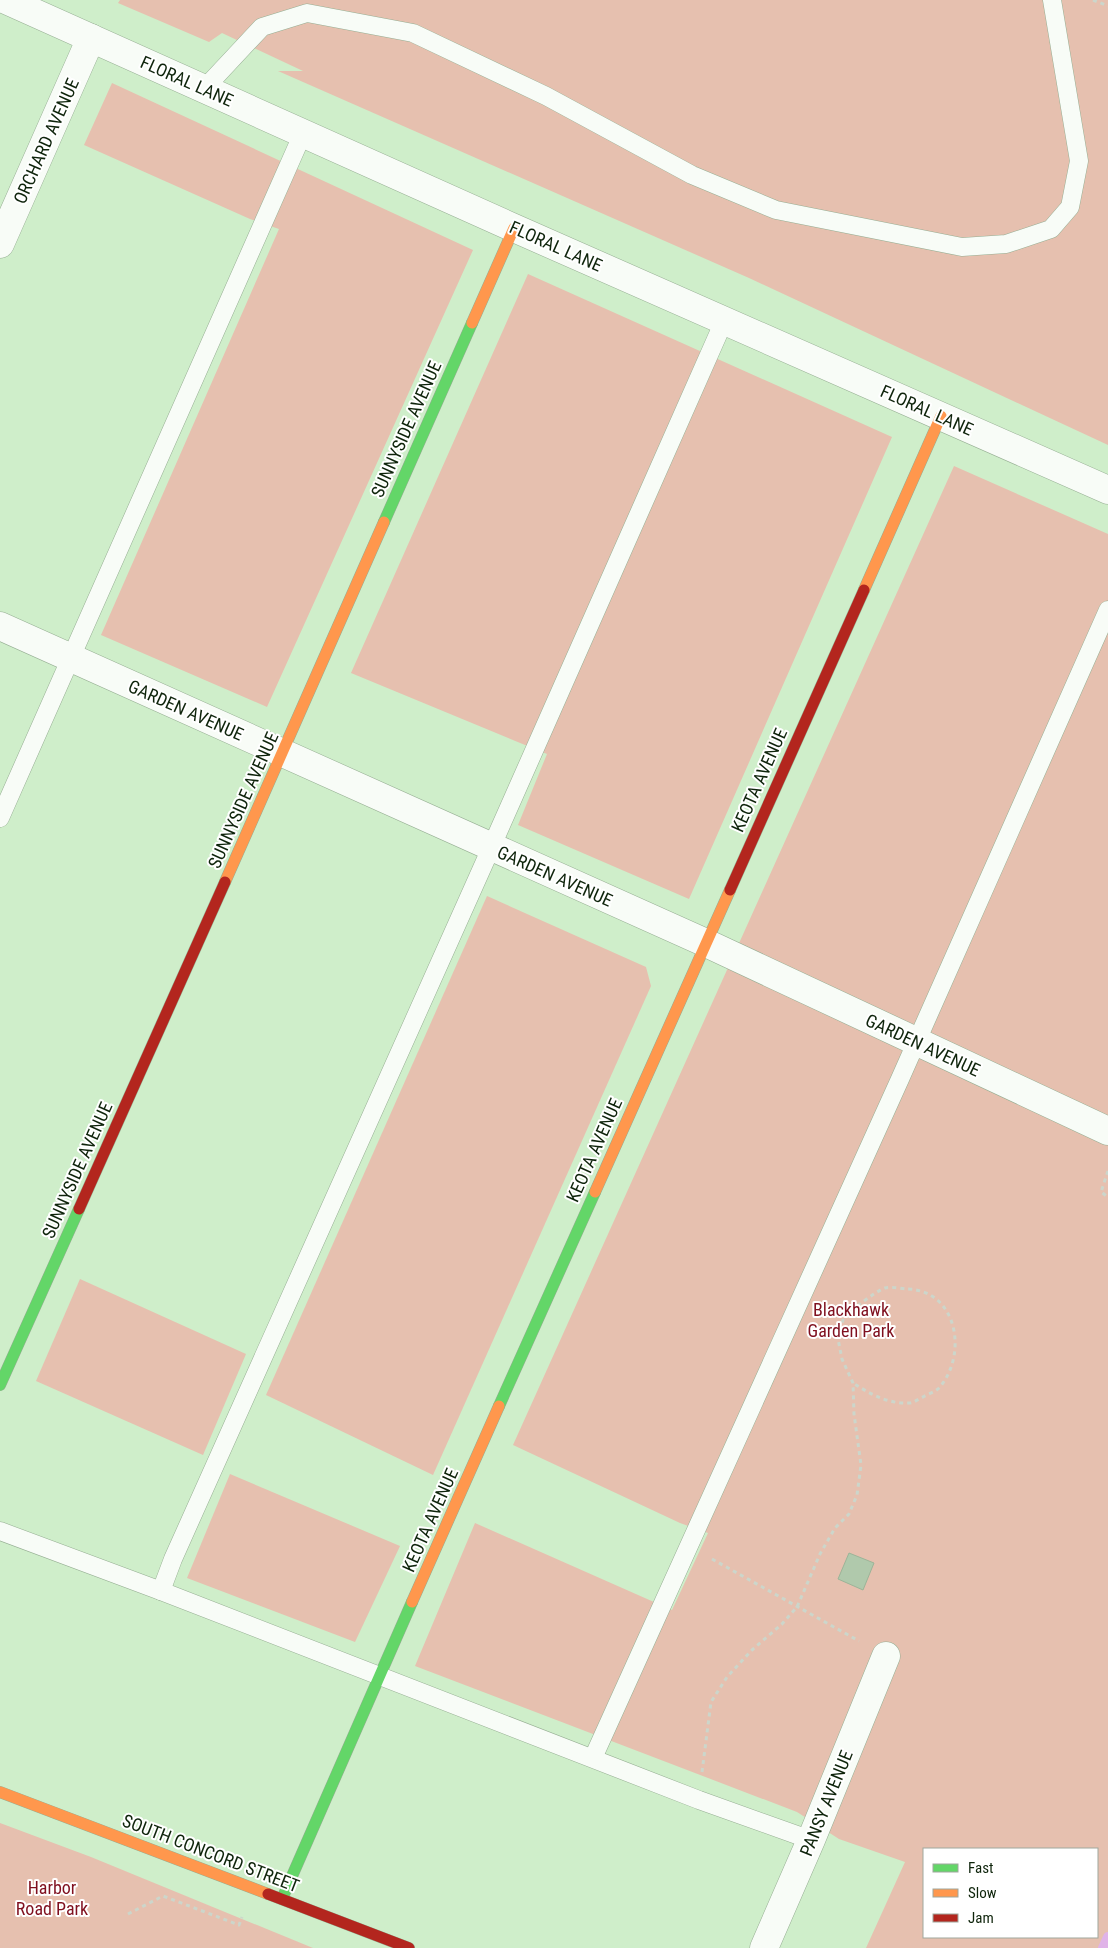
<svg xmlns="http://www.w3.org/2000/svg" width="1108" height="1948" font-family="'Roboto Condensed',sans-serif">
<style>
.green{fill:#e6c0af;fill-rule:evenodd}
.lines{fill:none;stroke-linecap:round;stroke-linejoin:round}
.stream{stroke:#e0b3e8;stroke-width:10}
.building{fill:#b0c9ac;stroke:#9cb498}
.lane-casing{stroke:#96ae93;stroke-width:19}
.street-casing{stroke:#96ae93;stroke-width:29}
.fast-casing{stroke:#96ae93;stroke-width:12}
.slow-casing{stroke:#96ae93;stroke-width:12}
.jam-casing{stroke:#96ae93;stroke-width:12}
.path{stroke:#ccd6cb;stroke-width:3;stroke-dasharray:4 4;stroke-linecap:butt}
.lane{stroke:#f8fcf7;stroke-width:18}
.street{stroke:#f8fcf7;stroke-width:28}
.fast{stroke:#63d668;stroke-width:11}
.slow{stroke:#ff974d;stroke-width:11}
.jam{stroke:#b3261e;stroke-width:11}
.labels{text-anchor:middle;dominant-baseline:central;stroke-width:4;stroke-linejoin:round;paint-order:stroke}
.street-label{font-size:18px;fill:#0e240b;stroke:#fff}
.park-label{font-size:18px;fill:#7f101f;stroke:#fff}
</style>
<rect width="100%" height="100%" fill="#cfeeca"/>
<g class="green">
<polygon points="120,0 1108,0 1108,445 749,278 278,71 303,71 222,33 209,42 118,3"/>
<polygon points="112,83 473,250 267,707 101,635 279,229 250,219 84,145"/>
<polygon points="528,274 892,437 689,899 518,825 547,754 351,673"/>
<path d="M954,466l154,68v1414h-242l39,-86 -66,-23 -42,-27 -382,-146 60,-143 197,87 36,-77 -28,-10 -167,-78zM924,1849h173v88h-173z"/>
<polygon points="487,896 646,967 651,986 433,1475 266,1395"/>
<polygon points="80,1279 246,1354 203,1455 36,1381"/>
<polygon points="230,1474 400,1546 355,1642 187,1578"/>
<polygon points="0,1823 91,1857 313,1948 0,1948"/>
</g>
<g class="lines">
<polyline class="stream" points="1103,1948 1108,1937"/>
</g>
<polygon class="building" points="849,1553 874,1563 863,1590 838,1579"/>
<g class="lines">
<defs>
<g id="lane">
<polyline points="204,89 262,27 307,13 413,33 546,96 692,175 776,210 962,247 1006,244 1051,229 1070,207 1079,161 1052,0"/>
<polyline points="0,818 303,133"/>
<polyline points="0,1531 161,1591 699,1800 811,1840"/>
<polyline points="161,1591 173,1559 491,848 724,321"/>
<polyline points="593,1758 900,1079 1108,610"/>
</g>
<g id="street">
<polyline points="6,0 514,228 1108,490"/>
<polyline points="0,244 91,38"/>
<polyline points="0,626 706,943 1108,1131"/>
<polyline points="764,1948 811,1840 886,1656"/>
</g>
<g id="fast">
<polyline points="384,522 472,323"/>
<polyline points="0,1385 79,1209"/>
<polyline points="499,1406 595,1192"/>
<polyline points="282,1899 412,1602"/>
</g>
<g id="slow">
<polyline points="472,323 514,228"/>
<polyline points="864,590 941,416"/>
<polyline points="225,882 384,522"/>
<polyline points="595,1192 730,890"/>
<polyline points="412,1602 499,1406"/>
<polyline points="0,1792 268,1894"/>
</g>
<g id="jam">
<polyline points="730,890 864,590"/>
<polyline points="79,1209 225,882"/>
<polyline points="268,1894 409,1948"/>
</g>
</defs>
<use href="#lane" class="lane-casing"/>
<use href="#street" class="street-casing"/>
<use href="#fast" class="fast-casing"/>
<use href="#slow" class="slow-casing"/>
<use href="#jam" class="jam-casing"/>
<g class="path">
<polyline points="1093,0 1108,6"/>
<polyline points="1108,1171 1101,1192 1108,1197"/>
<polyline points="712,1559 859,1641"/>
<path d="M702,1772l9,-70 16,-25 25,-27 30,-26 15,-17 23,-53 15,-26 14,-14 8,-19 4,-30 -7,-51 -1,-31 -11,-24 -4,-20 6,-23c10,-7 30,-24 41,-28 6,-2 16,1 23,1 50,2 60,66 31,99 -4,4 -11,6 -16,9 -5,2 -9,6 -14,6 -21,1 -39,-9 -56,-20"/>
<polyline points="128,1914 163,1896 239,1925 242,1917"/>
</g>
<use href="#lane" class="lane"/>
<use href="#street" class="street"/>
<use href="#fast" class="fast"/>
<use href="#slow" class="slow"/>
<use href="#jam" class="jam"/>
</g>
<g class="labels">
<g class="street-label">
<text transform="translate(187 81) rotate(24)">FLORAL LANE</text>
<text transform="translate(46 141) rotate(-66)">ORCHARD AVENUE</text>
<text transform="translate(556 246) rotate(24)">FLORAL LANE</text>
<text transform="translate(927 410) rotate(24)">FLORAL LANE</text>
<text transform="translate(406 429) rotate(-66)">SUNNYSIDE AVENUE</text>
<text transform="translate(186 710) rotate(24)">GARDEN AVENUE</text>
<text transform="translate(759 780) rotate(-66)">KEOTA AVENUE</text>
<text transform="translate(243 800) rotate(-66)">SUNNYSIDE AVENUE</text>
<text transform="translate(555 876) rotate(24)">GARDEN AVENUE</text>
<text transform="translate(923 1045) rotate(25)">GARDEN AVENUE</text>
<text transform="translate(594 1150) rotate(-66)">KEOTA AVENUE</text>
<text transform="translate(77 1170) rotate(-66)">SUNNYSIDE AVENUE</text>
<text transform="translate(430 1520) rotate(-66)">KEOTA AVENUE</text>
<text transform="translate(826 1803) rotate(-68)">PANSY AVENUE</text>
<text transform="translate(211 1853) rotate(21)">SOUTH CONCORD STREET</text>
</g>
<g class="park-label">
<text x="851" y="1309">Blackhawk<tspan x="851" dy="21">Garden Park</tspan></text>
<text x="52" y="1887">Harbor<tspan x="52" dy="21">Road Park</tspan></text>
</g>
</g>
<rect x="923" y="1848" width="175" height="90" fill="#ffffff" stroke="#9fa79d"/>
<rect x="933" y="1864" width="25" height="8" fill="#63d668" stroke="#9fa79d"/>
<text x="968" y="1873" font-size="15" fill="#0e240b">Fast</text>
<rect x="933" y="1889" width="25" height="8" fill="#ff974d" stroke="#9fa79d"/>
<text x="968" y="1898" font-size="15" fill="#0e240b">Slow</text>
<rect x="933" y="1914" width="25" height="8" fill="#b3261e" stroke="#9fa79d"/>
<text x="968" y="1923" font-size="15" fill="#0e240b">Jam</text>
</svg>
